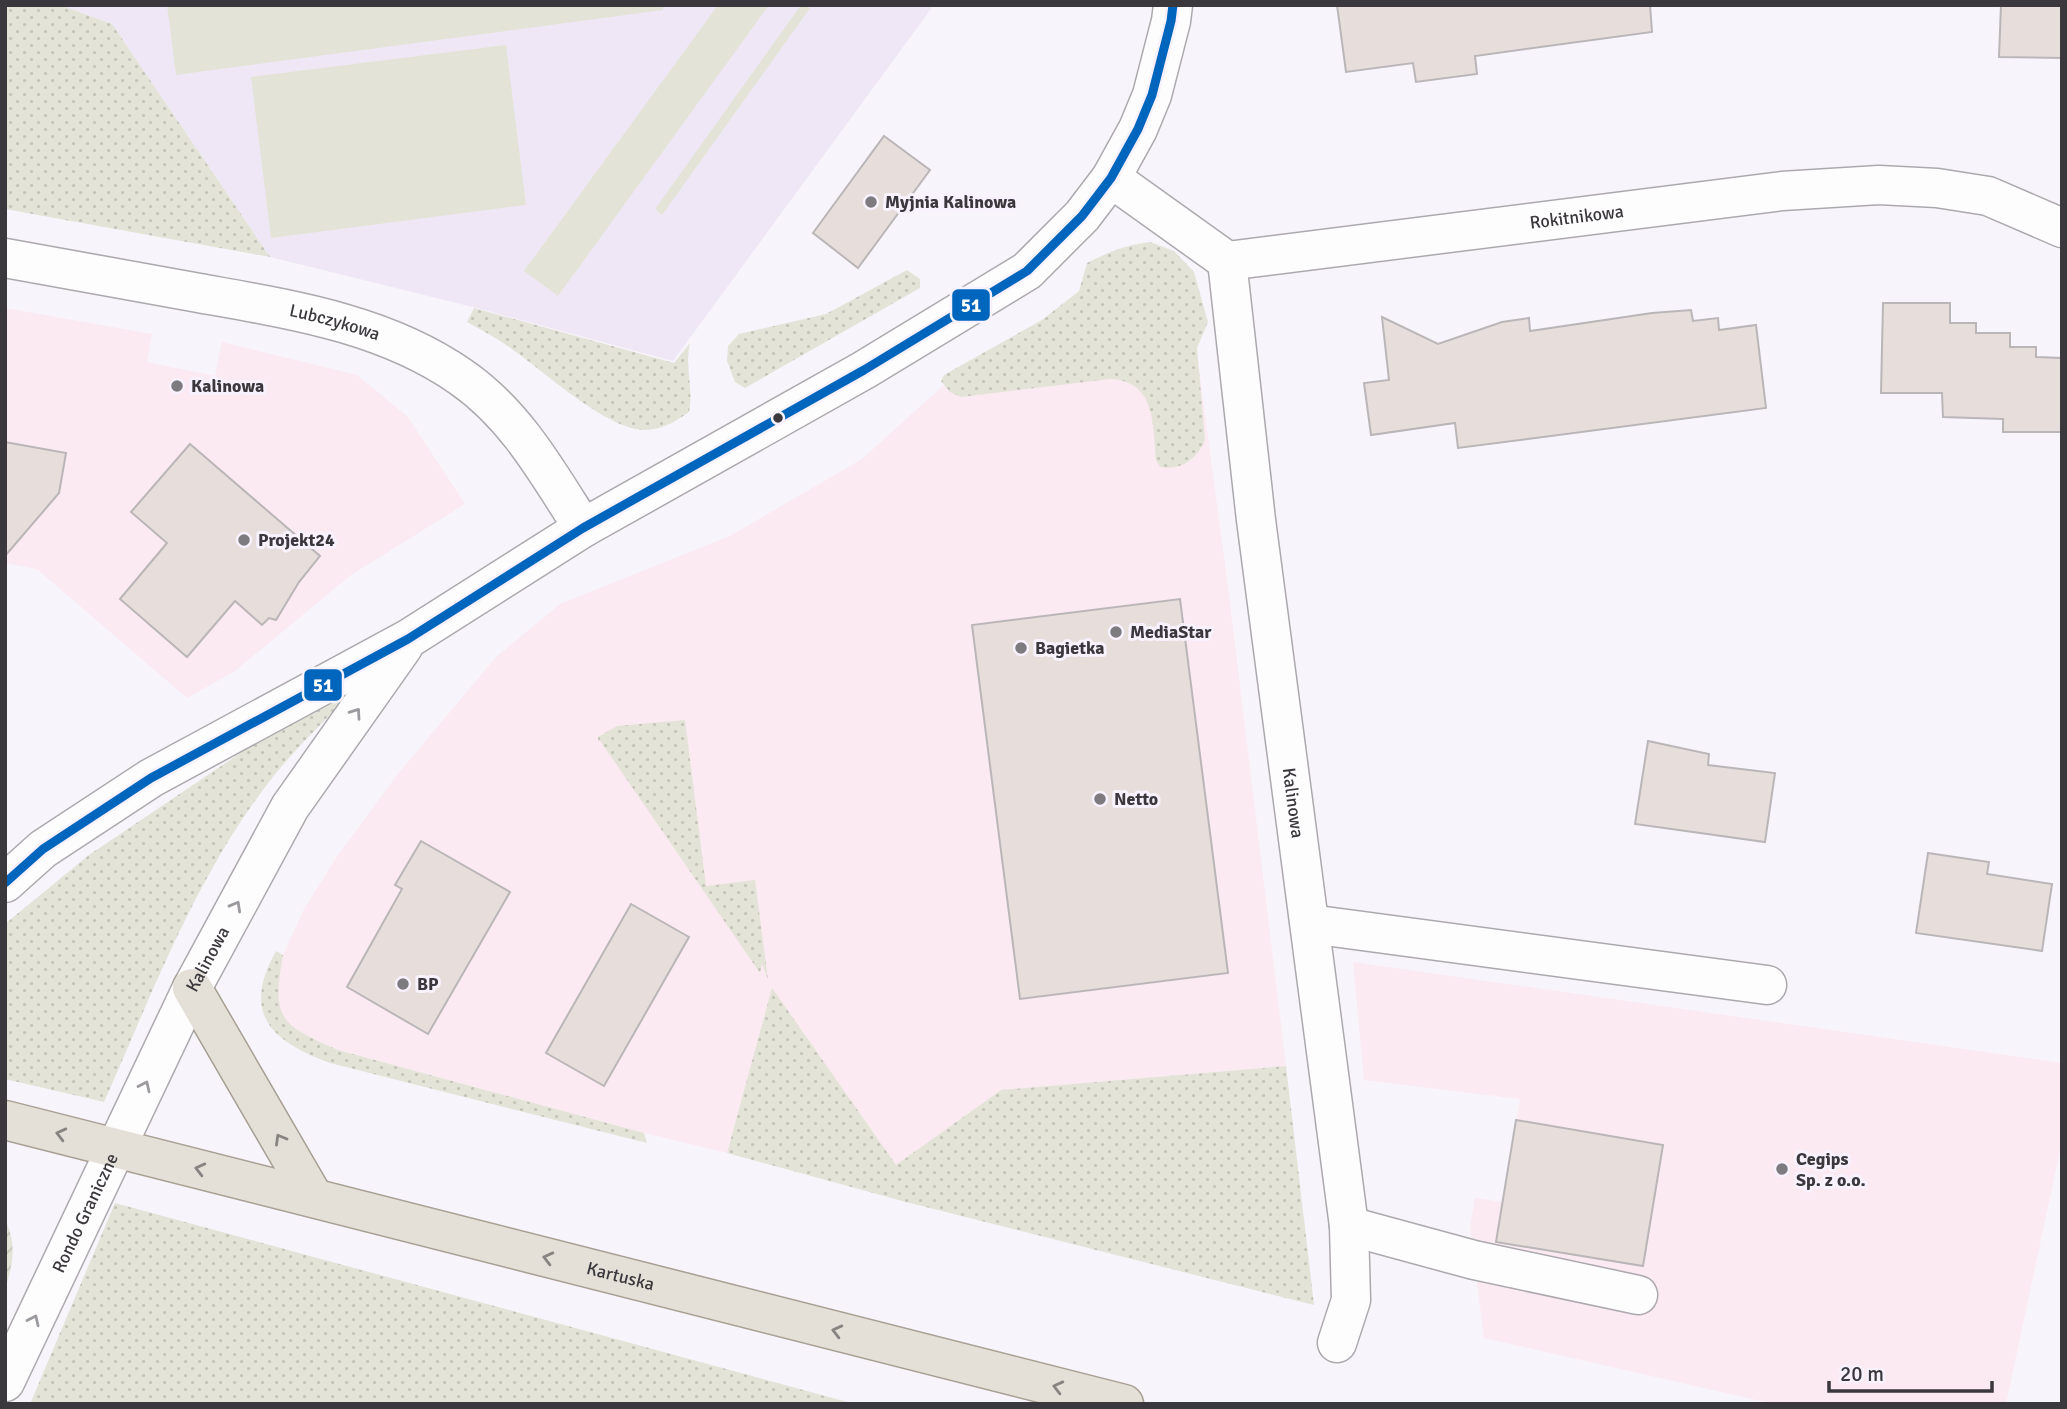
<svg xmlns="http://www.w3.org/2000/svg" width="2067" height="1409" font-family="Signika,sans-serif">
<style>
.commercial{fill:#fbeaf1}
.built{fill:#efe7f5}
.grass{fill:url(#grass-dots)}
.garden{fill:url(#garden-furrows)}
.pitch{fill:#e3e4d7}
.building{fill:#e7dedc;stroke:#bab6b8;stroke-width:2}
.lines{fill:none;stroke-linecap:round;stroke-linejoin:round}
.minor-casing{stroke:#aca9ae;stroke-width:41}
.major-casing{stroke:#a89f93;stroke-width:41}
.minor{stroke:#fefdfe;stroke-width:38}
.major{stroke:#e4e0d7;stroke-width:38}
.bus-1-casing{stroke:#f8f1fe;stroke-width:14}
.bus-1{stroke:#0065bd;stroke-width:9}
.oneway{stroke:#9c9a9e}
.oneway2{stroke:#878482}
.poi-dot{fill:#7d7a80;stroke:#f8f1fe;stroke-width:2.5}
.bus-dot{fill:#3b383d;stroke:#f8f1fe;stroke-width:2.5}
.labels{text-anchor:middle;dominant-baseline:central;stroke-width:6;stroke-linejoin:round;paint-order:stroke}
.poi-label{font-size:18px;font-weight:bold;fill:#3b383d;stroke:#f8f1fe;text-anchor:start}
.street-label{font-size:18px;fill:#3b383d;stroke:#f8f1fe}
.line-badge{stroke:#f8f1fe;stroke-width:2.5}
.badge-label{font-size:19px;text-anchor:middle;font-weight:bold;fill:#fff}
</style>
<defs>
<pattern id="grass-dots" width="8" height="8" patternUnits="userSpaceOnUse" patternTransform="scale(1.75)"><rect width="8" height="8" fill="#e3e4d7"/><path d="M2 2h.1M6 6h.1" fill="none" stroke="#c4c4b9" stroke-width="1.8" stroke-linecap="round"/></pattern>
<pattern id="garden-furrows" width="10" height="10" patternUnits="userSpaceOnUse" patternTransform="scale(1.75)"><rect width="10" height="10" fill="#e3e4d7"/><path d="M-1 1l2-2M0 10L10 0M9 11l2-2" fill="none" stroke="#c4c4b9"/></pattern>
</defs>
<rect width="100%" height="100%" fill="#f8f4fb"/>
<g class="commercial">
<polygon points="5,308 152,334 147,362 215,376 222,342 357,375 408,417 465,504 351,575 235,671 187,698 37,569 5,563"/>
<polygon points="1197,354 1229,595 1286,1066 1001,1090 896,1165 772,989 727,1153 644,1133 338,1050 309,1037 290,1025 279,1010 277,991 283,955 304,909 336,858 397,775 496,657 560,604 730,536 862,459 946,383"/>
<polygon points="1353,962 2062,1063 2062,1141 2006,1404 1774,1404 1484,1338 1470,1227 1475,1198 1502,1202 1520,1099 1364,1080"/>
</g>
<polygon class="built" points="60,5 931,5 931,9 673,361 473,307 270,257 112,24"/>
<g class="grass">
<polygon points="5,5 60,5 112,24 270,257 5,209"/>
<path d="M1150,242l24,9 20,21 14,50 -11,26 8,92c-8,19 -24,31 -45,27l-4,-7c-3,-35 0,-79 -46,-81l-149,18 -11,-5 -9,-11 3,-6 98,-55 37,-29 8,-28c21,-11 39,-18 63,-21z"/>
<polygon points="907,270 920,279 920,288 745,388 735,382 727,361 728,346 739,334 826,314"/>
<path d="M474,308l200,55 16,-20c-6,24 4,44 -1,69 -12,9 -28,18 -44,18 -38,0 -100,-58 -132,-80 -14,-11 -30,-19 -46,-28z"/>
<path d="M373,675c-34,31 -67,62 -97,98 -78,97 -122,217 -172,329l-99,-23v-155l84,-69 239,-161z"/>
<polygon points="685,720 706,886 755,880 768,980 762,963 760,973 601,742 598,740 598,737 617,726"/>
<path d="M276,951l7,4c-11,64 -4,69 55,95l306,83 3,10 -317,-80c-59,-22 -89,-49 -54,-112z"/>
<polygon points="772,988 896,1165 1001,1090 1286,1066 1314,1305 906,1202 727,1153"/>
<polygon points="115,1203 851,1403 853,1404 30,1404"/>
</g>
<path class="garden" d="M5,1220c12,23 8,45 0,69z"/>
<g class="pitch">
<polygon points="167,5 663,5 663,10 176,75"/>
<polygon points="718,5 769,5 558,296 524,271"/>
<polygon points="801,5 810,8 662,215 655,209"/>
<polygon points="506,45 526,205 271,238 251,77"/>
</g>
<g class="building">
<polygon points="1337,5 1650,5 1652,32 1475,56 1477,74 1416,82 1413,63 1346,72"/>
<polygon points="2001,5 2062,5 2062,58 1999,57"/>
<polygon points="884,136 930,170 858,268 813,233"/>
<polygon points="1883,303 1950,303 1950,323 1976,323 1976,333 2010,333 2010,347 2036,347 2036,357 2062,358 2062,432 2003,432 2003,419 1943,417 1942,393 1881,393"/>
<polygon points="1691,310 1693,321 1718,318 1719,330 1756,325 1766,408 1458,448 1455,423 1371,435 1364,383 1389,380 1382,317 1438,344 1502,322 1529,318 1530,331 1652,313"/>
<polygon points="5,442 66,453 59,493 5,556"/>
<polygon points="190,444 320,556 299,582 276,620 269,618 262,625 235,601 187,657 120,599 167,543 131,512"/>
<polygon points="1180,599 1228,973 1020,999 972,625"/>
<polygon points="1648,741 1709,754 1708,765 1775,773 1765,842 1635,824"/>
<polygon points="421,841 510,892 428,1034 347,987 402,889 395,885"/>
<polygon points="1928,853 1989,862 1987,874 2052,884 2042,951 1916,933"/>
<polygon points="631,904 689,937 604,1086 546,1053"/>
<polygon points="1516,1120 1663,1145 1643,1266 1496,1242"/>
</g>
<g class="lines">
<defs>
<g id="minor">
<path id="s1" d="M1111,178l116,83 555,-70 97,-6 58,3 51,8 74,32"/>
<path id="s2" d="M5,258c65,12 129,23 194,35 89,16 185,30 262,84 55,38 87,96 122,151"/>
<path id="s3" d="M1227,261l29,259 93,706 2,74 -14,43"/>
<polyline points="5,883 43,849 151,778 408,639 583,528 864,370 1027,271 1082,216 1111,178 1138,129 1152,95 1171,21 1173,5"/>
<polyline points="1310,924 1767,985"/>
<polyline points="1349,1226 1474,1260 1638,1295"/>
<path id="s4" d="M5,1382l187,-394 98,-181 113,-160"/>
</g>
<g id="major">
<polyline points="192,988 314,1198"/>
<path id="s5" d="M5,1120l1119,284"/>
</g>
</defs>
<use href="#minor" class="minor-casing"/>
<use href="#major" class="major-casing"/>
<use href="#minor" class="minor"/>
<use href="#major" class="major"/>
<defs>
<polyline id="bus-1" points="5,883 43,849 151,778 408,639 583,528 864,370 1027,271 1082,216 1111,178 1138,129 1152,95 1171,21 1173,5"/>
</defs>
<use href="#bus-1" class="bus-1-casing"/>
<use href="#bus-1" class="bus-1"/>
</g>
<defs><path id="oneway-chevron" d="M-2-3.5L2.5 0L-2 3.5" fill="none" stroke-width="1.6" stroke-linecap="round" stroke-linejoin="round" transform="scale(1.75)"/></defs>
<g class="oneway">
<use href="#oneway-chevron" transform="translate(356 713) rotate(-55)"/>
<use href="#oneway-chevron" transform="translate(236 906) rotate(-61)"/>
<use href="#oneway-chevron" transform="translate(145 1086) rotate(-65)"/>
<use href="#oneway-chevron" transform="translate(34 1320) rotate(-65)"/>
</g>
<g class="oneway2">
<use href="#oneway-chevron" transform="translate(61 1134) rotate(-166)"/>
<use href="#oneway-chevron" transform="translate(280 1139) rotate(-120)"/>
<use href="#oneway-chevron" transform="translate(200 1169) rotate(-166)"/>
<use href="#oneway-chevron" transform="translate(548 1258) rotate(-166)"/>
<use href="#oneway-chevron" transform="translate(837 1331) rotate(-166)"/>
<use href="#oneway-chevron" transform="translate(1058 1387) rotate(-166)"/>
</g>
<g class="poi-dot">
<circle cx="871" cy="202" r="7"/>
<circle cx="177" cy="386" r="7"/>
<circle cx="244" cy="540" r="7"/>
<circle cx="1116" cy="632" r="7"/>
<circle cx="1021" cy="648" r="7"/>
<circle cx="1100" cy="799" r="7"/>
<circle cx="403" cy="984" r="7"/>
<circle cx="1782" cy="1169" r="7"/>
</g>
<circle class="bus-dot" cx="778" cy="418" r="6"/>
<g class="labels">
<g class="poi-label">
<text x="885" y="202">Myjnia Kalinowa</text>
<text x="191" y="386">Kalinowa</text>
<text x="258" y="540">Projekt24</text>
<text x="1130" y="632">MediaStar</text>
<text x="1035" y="648">Bagietka</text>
<text x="1114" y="799">Netto</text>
<text x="417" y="984">BP</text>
<text x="1796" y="1159">Cegips<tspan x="1796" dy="21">Sp. z o.o.</tspan></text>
</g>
<g class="street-label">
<text stroke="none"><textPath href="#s1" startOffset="495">Rokitnikowa</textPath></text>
<text stroke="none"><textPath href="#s2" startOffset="336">Lubczykowa</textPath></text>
<text stroke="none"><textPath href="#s3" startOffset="546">Kalinowa</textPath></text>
<text stroke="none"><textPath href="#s4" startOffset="469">Kalinowa</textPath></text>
<text stroke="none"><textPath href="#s4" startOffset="187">Rondo Graniczne</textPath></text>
<text stroke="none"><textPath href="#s5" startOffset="635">Kartuska</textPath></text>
</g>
</g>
<g class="line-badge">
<rect x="951" y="288" width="40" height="34" rx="7" fill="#0065bd"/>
<rect x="303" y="668" width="40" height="34" rx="7" fill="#0065bd"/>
</g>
<g class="badge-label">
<text x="971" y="312">51</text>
<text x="323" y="692">51</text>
</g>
<rect width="2067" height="1409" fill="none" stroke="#3b383d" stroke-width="14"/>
<path d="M1829 1381v10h163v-10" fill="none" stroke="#3b383d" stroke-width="3.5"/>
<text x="1840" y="1381" font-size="21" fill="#3b383d" stroke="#f8f1fe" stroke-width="5" paint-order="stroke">20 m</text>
</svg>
